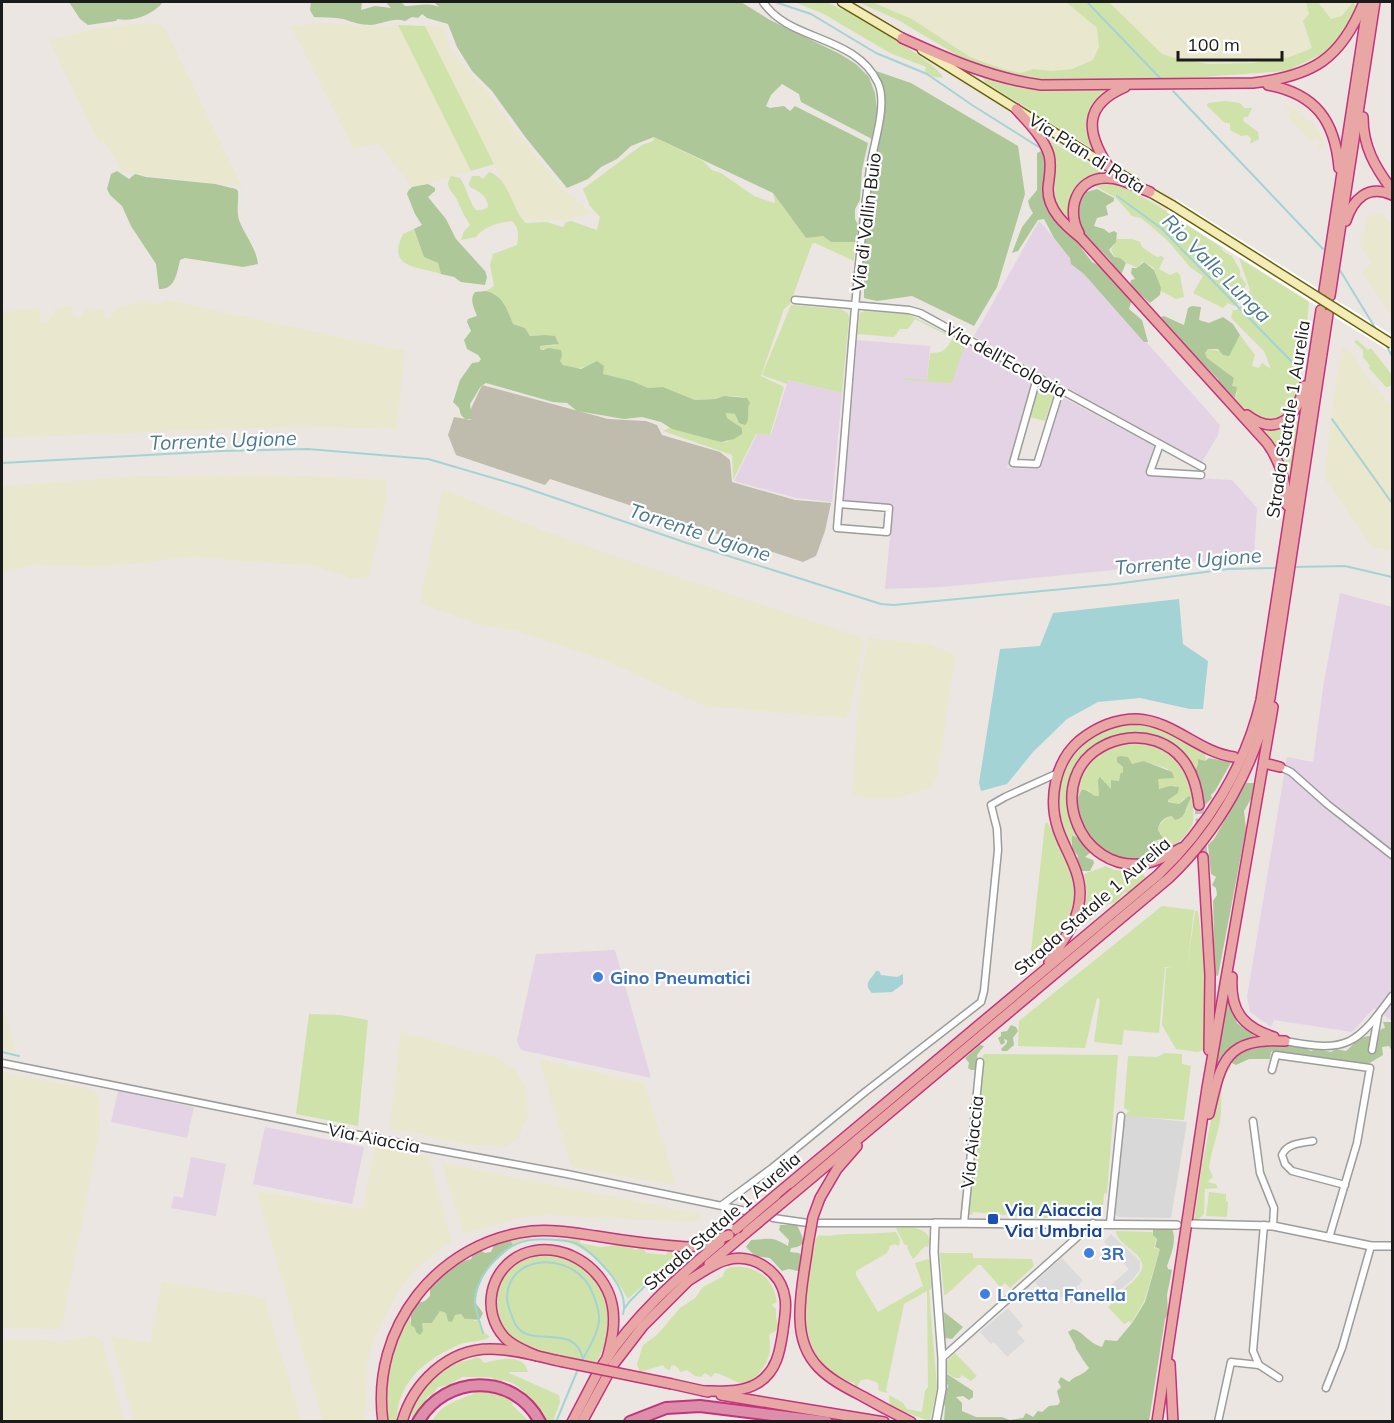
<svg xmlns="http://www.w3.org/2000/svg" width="1394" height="1423" font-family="Mulish,sans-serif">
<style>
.residential{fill:#d9d8d8}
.industrial{fill:#e4d3e4}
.construction{fill:#bfbcad}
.farmland{fill:#e9e7cd}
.grass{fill:#cfe2aa}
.forest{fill:#aec799}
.parking{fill:#dbdbdb}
.water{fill:#a4d3d6}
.pier{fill:#fff}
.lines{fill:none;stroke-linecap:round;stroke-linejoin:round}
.stream{stroke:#a4d3d6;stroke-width:2}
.trunk-tunnel{stroke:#c1bdb9;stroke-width:9;stroke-dasharray:9 4.5;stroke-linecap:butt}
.minor-casing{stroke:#9c9c9c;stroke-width:9}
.tertiary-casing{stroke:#9c9c9c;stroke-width:10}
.secondary-casing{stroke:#66600d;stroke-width:11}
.trunk-casing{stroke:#c5327d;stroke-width:12}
.motorway-casing{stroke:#c5327d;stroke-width:14}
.minor{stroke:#fff;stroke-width:6}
.tertiary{stroke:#fff;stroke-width:7}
.secondary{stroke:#f3ecb7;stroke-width:8}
.trunk{stroke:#e8a7a4;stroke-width:9}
.motorway{stroke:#dd8eaa;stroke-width:10}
.secondary-bridge-casing{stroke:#66600d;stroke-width:11;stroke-linecap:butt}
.trunk-bridge-casing{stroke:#c5327d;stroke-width:12;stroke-linecap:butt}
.secondary-bridge{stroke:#f3ecb7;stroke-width:8}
.trunk-bridge{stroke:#e8a7a4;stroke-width:9}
.shop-dot{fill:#3f7fe0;stroke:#fff;stroke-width:2}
.transit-dot{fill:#1a4fb4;stroke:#fff;stroke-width:2}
.labels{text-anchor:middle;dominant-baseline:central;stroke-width:4.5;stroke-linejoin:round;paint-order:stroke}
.street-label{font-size:18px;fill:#1b1b1b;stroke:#fff}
.shop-label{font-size:18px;font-weight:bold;fill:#366cbe;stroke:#fff;text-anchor:start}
.transit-label{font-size:18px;font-weight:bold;fill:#164399;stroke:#fff;text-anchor:start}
.water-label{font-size:20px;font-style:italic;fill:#4a7a93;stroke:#fff}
</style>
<rect width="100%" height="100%" fill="#ebe6e1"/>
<polygon class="residential" points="1124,1115 1187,1122 1171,1218 1118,1217 1114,1213"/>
<g class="industrial">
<polygon points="1039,221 1220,425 1218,435 1202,462 974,336"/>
<polygon points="857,340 930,346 927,379 952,381 965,343 1032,380 1007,468 1040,469 1062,397 1154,446 1145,475 1232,480 1257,508 1254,556 942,587 885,589 893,505 844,500"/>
<polygon points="788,380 842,393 832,502 796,498 734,481 757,434 771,435"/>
<polygon points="1340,593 1392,607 1392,1021 1374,1008 1352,1032 1274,1020 1271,1027 1250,1012 1247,997 1287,757 1313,762 1323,688"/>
<polygon points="615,950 651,1078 521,1050 517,1041 536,954"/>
<polygon points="118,1091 194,1107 187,1138 111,1122"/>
<polygon points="265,1127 364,1147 352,1204 253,1184"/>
<polygon points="191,1157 226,1164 216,1216 171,1208 174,1196 183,1198"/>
</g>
<polygon class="construction" points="482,385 608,419 646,421 657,425 662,435 720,452 730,460 732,482 795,500 831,503 825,531 816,556 803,562 550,479 545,485 456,455 448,435 454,417 471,420 469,413"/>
<g class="farmland">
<polygon points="872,2 1066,2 1097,28 1099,47 1093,60 1072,69 1052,71 1033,69 1021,73 1003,69 970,57 912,19"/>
<polygon points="1109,2 1306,2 1309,14 1304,18 1303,26 1312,47 1290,57 1253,63 1209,64 1178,59 1162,54"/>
<polygon points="1318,2 1353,2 1342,16 1331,19"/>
<polygon points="152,23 163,26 168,35 242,187 123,173 106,144 99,142 49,40 97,28"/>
<polygon points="326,23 366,26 398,25 471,171 413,188 379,144 354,149 291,26"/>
<polygon points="425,26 444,26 449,47 468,71 489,93 523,141 563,189 592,214 560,220 525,220 511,199"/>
<polygon points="1284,104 1296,110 1309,123 1311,120 1322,139 1324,147 1320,150 1317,147 1321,143 1316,138 1312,142 1287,116 1291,112"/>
<polygon points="1380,214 1392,225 1392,316 1362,271 1372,264 1360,245 1369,215"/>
<polygon points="167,300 405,351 396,429 303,426 2,438 2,311 39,308 41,322 47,323 57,307 71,306 73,316 80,318 86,310 105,309 104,317 109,319 117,307 131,305 139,302 150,302 154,305"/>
<polygon points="1342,347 1353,355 1372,383 1392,407 1392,550 1372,547 1325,479 1332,410"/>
<polygon points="278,475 386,480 387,495 369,578 353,579 316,566 192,557 100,567 33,565 2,573 2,486 143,476"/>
<polygon points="445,490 534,527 623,559 861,637 863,640 858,673 850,708 845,718 704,706 607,661 517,631 480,625 420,603 442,493"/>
<polygon points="869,638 929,644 955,655 937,777 933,784 926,789 895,799 869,799 852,794 861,677"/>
<polygon points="2,1005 16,1052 2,1049"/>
<polygon points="401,1032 499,1058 515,1070 525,1087 528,1115 518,1138 506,1146 470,1145 390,1128"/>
<polygon points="542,1060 644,1083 676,1185 576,1168 571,1165 540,1062"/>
<polygon points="2,1072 93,1090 99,1099 100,1128 61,1329 2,1328"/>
<polygon points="375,1147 429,1157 451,1241 416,1268 395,1297 375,1335 367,1361 365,1421 323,1421 257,1191 363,1210"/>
<polygon points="442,1163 702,1214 701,1218 689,1222 546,1215 522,1217 464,1233"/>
<polygon points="162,1282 264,1298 301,1421 134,1421 111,1336 150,1343"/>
<polygon points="93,1336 102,1342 124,1421 2,1421 2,1339 37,1339 59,1342"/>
</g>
<g class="grass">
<path d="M794,2h33l13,7 6,1c18,11 90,52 97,67 -6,2 -15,-2 -18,-6l1,-4 -36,-14 -68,-40z"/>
<polygon points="858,2 872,2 912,19 970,57 1003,69 1021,73 1033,69 1052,71 1072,69 1093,60 1099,47 1097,28 1066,2 1109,2 1162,54 1178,59 1209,64 1253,63 1290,57 1312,48 1303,21 1309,14 1306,2 1318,2 1331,19 1342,16 1353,2 1357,8 1343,35 1324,53 1287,71 1175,79 1102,82 1043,82 1025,80 972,64 898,20"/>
<polygon points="398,25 425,26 494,164 471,171"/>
<polygon points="986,76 1111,88 1113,90 1088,131 1092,147 1091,148 985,82 983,78"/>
<polygon points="1226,101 1240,103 1244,108 1252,108 1248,117 1244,117 1243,121 1258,132 1259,139 1250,144 1251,138 1247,135 1241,136 1230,130 1230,123 1225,123 1207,106 1208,103"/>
<path d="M654,137l49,24 9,9 9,3 33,23 20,7 1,-2 -2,-8 33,45 17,-2 8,6h24c-2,7 0,12 -1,19l-39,-18 -3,1 -22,60 -6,5 -23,67 23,11 -14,48 -14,-1 -23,46 -1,-25 -69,-24 6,-3 57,14 16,-8 -5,-9 -10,-7 -1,-5 10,1 1,6 10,3 1,-15 2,-5 -6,-6 -14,-1 -14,3 -21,1 -32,-13 -15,1 -16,-7 -30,-7v-3l-13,-5 -14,3 -12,-4 -17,-16h-6v-3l16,-1 -12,-10 -14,1 -5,-8 -12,-4c-6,-15 -10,-29 -27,-33l8,-5 -4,-21 3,-11 24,-9c2,-9 2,-18 -5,-24 -13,1 -29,6 -36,16l-15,3 3,-9 6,-6c-5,-8 -8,-14 -12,-23 -4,-10 -15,-14 -7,-26l9,2c7,10 8,22 16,32h6l6,-3c0,-10 -9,-16 -18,-20l-1,-3 3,-8h7l4,3 6,-7c21,7 22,37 37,51l20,-1 17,5 3,-5 5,-1 26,9 3,-13 -10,-11 -7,-17 59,-44 11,-4z"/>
<polygon points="1045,138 1104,172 1103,175 1079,187 1070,222 1061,214 1053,200"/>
<polygon points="1107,182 1118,183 1158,206 1221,247 1223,251 1232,256 1240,270 1240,276 1246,284 1242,295 1233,293 1239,298 1238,304 1234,306 1228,303 1223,308 1193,293 1203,276 1191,268 1168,241 1152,227 1141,218 1132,216 1115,197 1095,186 1098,183"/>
<path d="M414,229l10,28 14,6 3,11c-23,-8 -55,-5 -38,-40z"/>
<polygon points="1117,239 1132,239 1140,242 1142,247 1157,257 1161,256 1164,258 1159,269 1170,275 1177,272 1180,275 1184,297 1176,299 1161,291 1154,268 1142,261 1138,268 1115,258 1111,250"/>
<path d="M1239,258l70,44c-2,20 -8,98 -19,110 -7,8 -17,9 -26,7 -13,-3 -23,-9 -29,-21l2,-5 -6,-7 3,-8 -27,-20 -2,-5 3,-4 13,2 16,-10 3,-6 15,20 -3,11 7,2 3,-5 9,6 -7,-18 -33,-33 2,-8h4l10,-12 3,-8z"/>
<polygon points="791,305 840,309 848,313 849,318 842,393 788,380 787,384 762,375"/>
<polygon points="865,311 908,314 948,334 947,335 915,319 908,329 900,329 894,337 857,334 860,313"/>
<path d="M953,338l12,6 -13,39 -47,-3 -1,-2 23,2 3,-27c13,0 16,-3 23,-15z"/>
<polygon points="1357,340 1368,350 1371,348 1392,375 1392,388 1391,386 1386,387 1369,368 1370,366 1363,357 1363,350 1354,342"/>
<polygon points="1039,384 1054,393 1045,421 1030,417"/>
<polygon points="1295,420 1298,421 1290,478 1287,478 1264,434 1264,430 1284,426"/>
<path d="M1141,724l34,11 30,18 1,8 -8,4 -3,5c-55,-84 -170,-6 -114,68l-8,-2 -2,10c-4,-12 -10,-23 -11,-35 -6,-38 20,-76 58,-84 7,-2 15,-2 23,-3z"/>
<path d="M1141,741c14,4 27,8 37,19 13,14 15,29 15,48 0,4 1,10 0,14 -4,13 -21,28 -34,31l-4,-12h4l3,-6 -4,-5c4,-14 17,-15 29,-20l1,-7 -4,-5 -5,6 -12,-3 12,-12 -3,-3 -13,4 -5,-2v-9l12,-1 -2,-9 -24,-8 -8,3h-17l4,3v5l-4,5v4l-6,-1 -2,2v7l-10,-11 -1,18h-7l-5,-6 -9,3 -3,7c3,-40 27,-56 65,-59z"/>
<polygon points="1047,822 1052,830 1071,873 1075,889 1074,910 1069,922 1060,934 1044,942 1037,952 1031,951 1045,824"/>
<polygon points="1106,866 1114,870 1142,873 1147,879 1130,892 1124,893 1115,903 1103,905 1093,918 1081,927 1087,894 1084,874"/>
<path d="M1162,906l32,4 -7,60 8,-59h3c6,46 10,93 5,139l-5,2 -22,-3 -14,-24 4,-57h5l-6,-1 -6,66 -35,-3 -2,15 -28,-3 6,-43 -3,-1 -12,50 -67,-2 1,-25z"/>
<polygon points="309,1014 340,1015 368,1020 358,1126 296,1114"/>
<polygon points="1165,1053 1182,1054 1182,1064 1191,1066 1184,1120 1124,1116 1129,1111 1124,1108 1128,1056 1157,1057"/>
<polygon points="985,1054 1118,1055 1107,1193 1104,1194 1102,1216 1036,1218 973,1212 972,1215 968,1214 983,1055"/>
<path d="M1229,1064l2,3c-12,16 -9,27 -10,45 -1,19 -10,37 -12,56l4,9 -6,5 9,2 2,4 -13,1 -1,25 -8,7 -2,-2 8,-54 12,-60 5,-22z"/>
<polygon points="1209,1192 1226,1194 1226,1201 1228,1202 1227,1217 1206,1216"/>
<path d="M911,1227c12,2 22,8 17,20l-2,-1c-6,4 -7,8 -13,13l-6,-11 1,-2 -4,-2 -8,-16z"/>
<path d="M1116,1231l36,1 4,7 -2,9 6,1 -16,53 -13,21 -2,-2 -5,3 -16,-17 5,-5 -3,-3c9,-7 20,-13 27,-22 19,-22 -20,-29 -21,-46z"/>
<path d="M896,1232l4,8 -1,6 -4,-2 -5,2 -3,7 -31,18v4l22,37 45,-26 -8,-23 13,-4 2,2 1,28 -2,1 8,98 -7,33 -40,-14 -1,-12 14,8 4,6 15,3 3,-21 3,-4 -1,-96 -23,13 -18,86 2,3 -9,-2 -1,-8 -10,-4 -7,1 -3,4v7l-3,-2v-6c-14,-2 -27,-9 -35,-20 -27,-35 -11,-83 -5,-123l4,-5c11,2 18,-1 29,-1 16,0 32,-1 48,-2z"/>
<path d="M538,1236c10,0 18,2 28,3 6,1 9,-2 15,1l-1,3c7,1 12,3 19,4 16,0 22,-8 36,3l8,-3 3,6 20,2 2,-5h9l4,4 14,-1 -6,5 -28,11 -33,30c-21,-39 -69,-80 -115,-54l-2,-4z"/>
<polygon points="940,1253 973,1253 973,1258 1032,1259 1034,1266 1010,1288 1005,1283 1000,1287 981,1265 978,1265 947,1294 944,1295"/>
<path d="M535,1255c39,-2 74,23 75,64 0,16 -7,31 -14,44 -26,-5 -56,-7 -80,-21 -8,-4 -13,-13 -17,-21 -13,-29 6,-59 36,-66z"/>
<path d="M731,1267c25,-2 42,10 46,35l-5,3 4,4v8l2,8 -1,5 -8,5c1,8 2,16 -1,23 -4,12 -17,29 -31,24 -8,-3 -14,-8 -22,-9l-4,4 -6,-4 -4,4 -6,-1 -8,-6 -7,2 -2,-4 -4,-3 -3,1 -1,4 -4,-1 -3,-4 -23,7 -3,-8 6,-19 14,-10 23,-27 15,-10 8,-11 19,-10 4,-8z"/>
<path d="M440,1311l15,4 6,-1 14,7 5,-2c-2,10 3,12 10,18 -10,6 -21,3 -32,8 -27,13 -50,27 -59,58 -2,6 -1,12 -3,18l-10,1c0,-13 -1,-27 0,-40 1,-16 10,-59 25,-66l-1,5 11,6 1,-4h10z"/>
<polygon points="955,1353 977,1376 971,1381 962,1375 960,1378 955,1378 945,1372 945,1363"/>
<path d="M476,1357l4,1 4,5c15,-3 39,-11 44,9h-19v1l50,22 1,7 -7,19h-8c-7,-11 -23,-35 -35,-39 -5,-2 -9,-1 -14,-1l-3,-3 -6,-1h-25l-13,8 -11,2 -5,7 -6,3 -2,7 -11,14 -3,-1c3,-21 26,-46 46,-54 7,-3 13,-2 19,-6z"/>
<path d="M481,1390l29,5 3,11 16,15 -98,1c14,-22 29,-21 50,-32z"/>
</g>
<g class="forest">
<path d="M69,2h94c-11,13 -29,20 -46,17l-1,2 -28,4 -8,-6z"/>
<path d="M311,2h51l-1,8 14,-4 16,2 -4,-4 2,-2h12l4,4c13,0 22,-4 34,1l-5,-5h307l29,18 70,34 16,10 13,13 6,16 2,18 -5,28 -71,-37 -2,-8 -17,-10 -11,11 -5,11 4,2 14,-2 6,5 5,-5 73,37 -6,27 -2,30 -5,9v10l4,8 -4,15h-24l-8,-6 -17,2 -33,-45 -119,-56 -23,9 -14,13 -16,8 -13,12 -21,9 -41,-50 -34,-47 -20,-20 -15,-24 -9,-23 -21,-6 -5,-4 -4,4 -6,-1 -7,4c-11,-4 -23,3 -34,4 -10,0 -19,-3 -28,-6 -8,-2 -20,-1 -29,-2l-4,-7z"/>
<polygon points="876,71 911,83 1018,146 1025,194 997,287 974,326 912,296 877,301 864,298 864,244 874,156 885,103 883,89"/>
<polygon points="1043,150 1047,154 1046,207 1079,240 1082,249 1092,262 1100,266 1108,276 1110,276 1133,296 1129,309 1142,320 1148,342 1144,342 1084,274 1071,264 1070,258 1054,238 1044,219 1038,220 1018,251 1012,253 1022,227 1033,213 1030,208 1028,201 1037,190 1037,153"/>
<path d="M117,171l12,8 6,-5 11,3 69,7 21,5 2,2c1,10 -2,19 1,29 6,16 17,27 19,44l-15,3 -58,-9 -5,2c-3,13 -5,30 -21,29l-3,-25 -25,-38 -9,-20 -12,-11 -3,-6 4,-15z"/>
<polygon points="428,184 435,188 435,191 428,197 446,219 456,239 485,271 487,277 485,285 461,282 454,277 441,274 438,263 424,257 414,229 422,225 415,214 407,194 408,191 412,187"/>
<path d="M1097,189l17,9v3l-8,5 2,9 -11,3 -3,8 10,3 5,4 5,-2 3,2 -1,9 -7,8 5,7 6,1 6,5 -5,12c-5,-5 -9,-13 -15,-19 -20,-20 -42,-35 -20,-64z"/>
<polygon points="1144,262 1154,270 1161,288 1160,295 1150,303 1130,286 1131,280 1135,279 1131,273 1132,268 1137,268"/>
<path d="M486,291c17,4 21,18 27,33l12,4 5,8 14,-1 11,1 4,8 -19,2v3l3,1 6,-2 12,2 1,6 -2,5 3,4 18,4 16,-8 7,5 -1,8 29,7 16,7 15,-1 32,13 21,-1 8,-3 23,2 3,5c-4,7 1,16 -5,22l-6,-2 -4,-9 -9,-1 1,5 15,10v6l-8,5 -13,3 -49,-13 -11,-7 -19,-5 -18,2 -47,-8 -10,-8 -14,-1 -67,-19 -5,3 -11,18 2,15h-7l-4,-4 -2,-7 -6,-6 7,-22 12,-17 7,-1 2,-3 -3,-4 -11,-6 -3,-9 7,-9 -4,-9 1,-3 9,-3c-3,-9 -8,-16 -2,-24z"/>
<polygon points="1192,306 1201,307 1199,320 1209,323 1223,317 1233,324 1240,335 1229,356 1223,355 1218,349 1208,349 1205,353 1207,358 1234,378 1232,386 1237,387 1235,398 1220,386 1218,379 1189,350 1161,317 1164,316 1184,325 1188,308"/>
<path d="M1120,756l8,1 4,7 12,-3 28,11 2,6 -16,1 1,10 11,-3 9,1 -1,6 -10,7v2l11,2 10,-8 2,2c-6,9 -4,20 -16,22l-3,-4c-8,1 -13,6 -14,14l5,8 -8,3 5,5 -1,6c-12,5 -22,10 -35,7 -6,-1 -8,-5 -13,-6 -8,-4 -1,2 -9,-3 -17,-10 -34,-43 -20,-60 8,-1 9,7 17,6l-1,-16 2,-3 11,12v-9l8,1 1,-7 3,-2v-5l-6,-5v-5z"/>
<path d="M1209,758l16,3 2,-2 5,2 -17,30 -4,4 1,3 -7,7c-5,-12 -3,-24 -10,-35l3,-5v-6l7,2z"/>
<polygon points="1246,783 1254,783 1251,799 1244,811 1246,829 1218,976 1215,975 1213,901 1217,895 1216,888 1212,885 1216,877 1211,874 1208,845 1214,839"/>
<path d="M1072,836c8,1 17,7 19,16l-6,5 8,3 1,3 -4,8h-8c-4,-4 -6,-10 -4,-15l-6,-7z"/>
<path d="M1227,993l10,30 18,13c-19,7 -31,12 -39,31z"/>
<path d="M1383,1022h9v29l-3,-5 -7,1 1,8 -15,9h-13l-9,-3 -47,-5 -26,-5 -2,1 -1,7h-21l-13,6 -6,-3 12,-11 21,-4 36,-2 12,6 5,-2 15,3 5,-3 10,2c8,-7 13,-16 26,-15l3,8 6,-15 4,-1z"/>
<polygon points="1011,1025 1016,1027 1018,1031 1013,1038 1014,1045 1007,1051 1002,1051 1001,1049 1007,1043 1007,1040 1004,1039 1005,1043 1001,1045 998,1038 1001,1036 1001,1032 1007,1031"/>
<polygon points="980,1045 984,1046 977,1055 978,1066 976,1070 971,1070 968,1068 969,1063 965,1058"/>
<path d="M780,1225h17c5,12 13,21 -6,23l-1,4 9,1 4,5 -2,11 -3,2 -9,-2 -7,2 -12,-13 -15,-2 -9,-9 5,-7c20,-1 20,-4 37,6l1,-6 -10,-10z"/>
<path d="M1159,1226l12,1c7,11 0,28 -4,39l1,3 4,1 -5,25 1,19 -3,5 -16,102h-205l1,-14 -2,-7 5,-14 -4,-10 3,-2 26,17v6l-4,3 -6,-4 -7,1 6,6v8l14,6h26l8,3 13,-2 3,-5 7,4 5,-6 4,1 7,-6 9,-1 2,-3 -3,-11 4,-4 -3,-5 3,-5 8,5c6,-7 14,-6 20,-14 -5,-6 -8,-12 -13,-19l-1,-4 -7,-13 5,-3c11,3 15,14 29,18l3,-7 12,1 15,-18 13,-21 15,-53 -5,-2 2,-8 -4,-4v-6z"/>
<path d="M503,1239l8,2 2,4c-23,22 -31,23 -38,57l8,11 -3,6c-6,2 -10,-1 -15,0l-4,-5 -6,1 -3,7 -4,-1 -2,-8 -6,-2 -8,12h-10l1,8 -3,4 -4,-3 -1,-4 -4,-3v-16l2,-5 12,-3 5,-5v-10l8,-6 2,-6 21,-12 10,-3 2,-5 7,-4 5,3 6,-1 4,-9z"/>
<polygon points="944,1312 963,1327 952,1339 945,1338"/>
</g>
<g class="parking">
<polygon points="1111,1234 1140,1261 1140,1270 1132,1280 1112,1296 1106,1290 1129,1269 1104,1242"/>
<polygon points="1062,1258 1083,1281 1076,1287 1080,1292 1072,1299 1066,1293 1054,1304 1035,1282"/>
<polygon points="1008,1308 1023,1326 1017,1332 1025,1341 1007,1357 994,1342 991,1344 980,1332"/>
</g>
<g class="water">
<polygon points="1179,599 1183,644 1208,661 1203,709 1190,709 1140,698 1098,702 1067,719 1033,752 1007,784 981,791 979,783 1000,649 1040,646 1053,613"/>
<path d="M876,971h3l2,4 16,2 6,-3v10l-11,8 -20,1c-10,-10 0,-14 4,-22z"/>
</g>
<polygon class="pier" points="1176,199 1392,335 1392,353 1167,212"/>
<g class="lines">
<g class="stream">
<polyline points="775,2 811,14 876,53 927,74 972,105 1042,149"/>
<polyline points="1087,2 1161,79"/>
<polyline points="1173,91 1323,249"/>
<polyline points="1117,196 1161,228 1293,363"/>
<polyline points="1338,267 1377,331"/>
<polyline points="1385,343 1392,356"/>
<polyline points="1332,419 1392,503"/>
<polyline points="2,463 221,451 308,449 428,459 520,486 687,543 881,604 894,605 1115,584 1228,569 1278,568"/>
<polyline points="1293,567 1345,566 1392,577"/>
<polyline points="2,1052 19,1056"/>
<polyline points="625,1308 629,1302 664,1267 687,1255"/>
<path d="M483,1333c-3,-10 -7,-21 -8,-31 0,-25 26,-55 50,-61 10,-3 21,-2 32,-1 7,1 16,1 22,5 13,7 24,20 33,31 8,11 15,25 11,38"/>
<path d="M580,1364c7,-13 17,-28 19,-43 1,-7 -2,-15 -4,-22 -3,-7 -5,-14 -11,-20 -22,-26 -76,-23 -77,19 0,5 3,13 5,18 1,3 3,9 6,12 16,19 57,-5 65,31"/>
<polyline points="556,1422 578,1369"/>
<polyline points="1392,1422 1392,1421"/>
</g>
<polyline class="trunk-tunnel" points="1199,805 1203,857"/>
<defs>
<g id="minor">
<path d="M763,2c26,40 92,32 115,81 10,22 -5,62 -8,85 -15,111 -21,224 -31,336l-2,24 50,4 2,-24 -50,-4"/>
<polyline points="795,300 909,310 920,313 1202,467"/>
<polyline points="1037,378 1013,463 1037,464 1060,390"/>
<polyline points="1160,444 1150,472 1201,475"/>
<polyline points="1280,767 1291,772 1327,804 1392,855"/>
<path d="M1285,1041c63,12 71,4 107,-45"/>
<polyline points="1372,1050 1378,1016"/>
<polyline points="2,1063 389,1141 567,1174 746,1211"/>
<polyline points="1272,1070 1276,1055 1370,1068 1357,1143 1329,1238"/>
<polyline points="1253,1121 1260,1173 1274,1208 1273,1226"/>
<path d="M1313,1141c-11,2 -26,2 -31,14l3,9 7,7 53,14"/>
<polyline points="722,1205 772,1168 865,1092 981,1002 984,991 998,850 997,829 991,805 1005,797 1058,773"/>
<polyline points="773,1218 808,1223"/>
<polyline points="817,1223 935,1223"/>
<polyline points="964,1223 980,1062"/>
<polyline points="1110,1223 1121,1116"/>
<polyline points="942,1358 1093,1223"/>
<polyline points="1259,1365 1253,1351 1264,1225"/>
<polyline points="1326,1388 1342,1348 1371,1246"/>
<polyline points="1218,1422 1231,1362 1259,1365 1279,1378"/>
</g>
<g id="tertiary">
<polyline points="1193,1224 1273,1226 1371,1246 1392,1246"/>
<polyline points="936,1422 942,1389 942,1358 934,1252 935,1223 1177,1225"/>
</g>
<g id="secondary">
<polyline points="842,2 906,40"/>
<polyline points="922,50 1135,183"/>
<polyline points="1146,190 1172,205"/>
</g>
<g id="trunk">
<path d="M902,38c46,21 89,40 139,47l212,-2c60,-7 88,-24 111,-81"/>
<path d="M1268,85c48,9 67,36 71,83"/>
<path d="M1016,109c12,13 28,29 33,46 3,11 0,22 -1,33 -1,22 18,38 33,50l186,205c14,19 19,39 20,62"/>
<path d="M1363,117c0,30 12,50 29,73"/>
<path d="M1108,166c-22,-34 -25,-61 17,-79"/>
<path d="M1346,221c7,-22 22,-37 46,-26"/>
<path d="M1079,233c-13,-23 -3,-54 26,-55 15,-1 31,9 45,14"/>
<polyline points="1324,291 1368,2"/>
<polyline points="1330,296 1375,2"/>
<path d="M1247,415c30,23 50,2 57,-29"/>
<polyline points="1268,764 1280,767"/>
<path d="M1181,848c-11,6 -21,12 -33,15 -72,14 -107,-89 -41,-119 16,-7 33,-8 49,-3 29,10 40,36 43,64"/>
<polyline points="1203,857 1210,975 1209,1050"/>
<path d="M1049,962c14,-22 31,-41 31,-69 0,-23 -15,-43 -22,-64 -10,-30 -3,-67 21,-88 17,-14 36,-22 58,-22 37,2 61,33 97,38"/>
<path d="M1232,977c-2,33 10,50 42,60"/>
<path d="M1209,1114c12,-52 15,-76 76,-73"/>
<path d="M795,1192l374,-314c50,-48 86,-112 101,-180l58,-384"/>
<path d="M776,1195l382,-320c49,-47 88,-109 103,-175l60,-390"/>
<polyline points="820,1198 837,1169 857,1146"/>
<path d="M808,1245c-3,24 -9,49 -8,74 1,44 27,59 62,77 16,9 33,18 49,26"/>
<polyline points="709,1264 747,1232"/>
<path d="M686,1282c13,-7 27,-19 41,-22 26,-7 54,11 58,38 2,11 -1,22 -2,33 -3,20 -6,40 -25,52 -16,10 -37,8 -54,8"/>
<path d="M537,1356c-11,-5 -23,-9 -32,-18 -25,-27 -15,-70 18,-84 37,-15 81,12 89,50 4,18 0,36 -5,54"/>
<path d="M603,1364c31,-48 73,-85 117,-122"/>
<polyline points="1170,1364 1173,1422"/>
<polyline points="613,1365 643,1326 689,1280"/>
<polyline points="672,1384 708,1392"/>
<polyline points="721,1395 884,1422"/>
<path d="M383,1422c-13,-94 55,-181 149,-191 21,-2 43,2 64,5 30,5 61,9 91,11l15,-2 27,-10"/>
<path d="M402,1422c11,-39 46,-73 88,-73 23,0 47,7 69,12"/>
<polyline points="572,1422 597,1374"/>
<polyline points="582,1422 607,1376"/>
<polyline points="1157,1422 1207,1088 1273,707"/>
</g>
<g id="motorway">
<path d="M418,1422c27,-48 96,-50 122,0"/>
<polyline points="630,1422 666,1408 700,1406 827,1422"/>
</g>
</defs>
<use href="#minor" class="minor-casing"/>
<use href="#tertiary" class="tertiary-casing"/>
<use href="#secondary" class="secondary-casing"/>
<use href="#trunk" class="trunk-casing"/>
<use href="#motorway" class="motorway-casing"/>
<use href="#minor" class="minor"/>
<use href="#tertiary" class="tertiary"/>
<use href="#secondary" class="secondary"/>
<use href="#trunk" class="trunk"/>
<use href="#motorway" class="motorway"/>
<defs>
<polyline id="secondary-bridge" points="1172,205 1392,344"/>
<g id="trunk-bridge">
<polyline points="736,1229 776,1195"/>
<polyline points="747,1232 795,1192"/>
<polyline points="808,1245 813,1217 820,1198"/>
<polyline points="559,1361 672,1384"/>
</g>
</defs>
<use href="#secondary-bridge" class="secondary-bridge-casing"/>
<use href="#trunk-bridge" class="trunk-bridge-casing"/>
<use href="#secondary-bridge" class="secondary-bridge"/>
<use href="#trunk-bridge" class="trunk-bridge"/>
</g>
<g class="shop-dot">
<circle cx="598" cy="977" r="6"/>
<circle cx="1089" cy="1253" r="6"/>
<circle cx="985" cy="1294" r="6"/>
</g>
<rect class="transit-dot" x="987" y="1213" width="12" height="12" rx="3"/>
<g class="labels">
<g class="street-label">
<text transform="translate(1087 153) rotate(32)">Via Pian di Rota</text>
<text transform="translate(866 222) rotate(-83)">Via di Vallin Buio</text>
<text transform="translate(1006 360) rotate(29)">Via dell'Ecologia</text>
<text transform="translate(1288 419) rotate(-81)">Strada Statale 1 Aurelia</text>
<text transform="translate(1092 906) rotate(-41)">Strada Statale 1 Aurelia</text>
<text transform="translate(374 1138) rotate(11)">Via Aiaccia</text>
<text transform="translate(972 1142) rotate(-84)">Via Aiaccia</text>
<text transform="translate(722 1221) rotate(-41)">Strada Statale 1 Aurelia</text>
</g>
<g class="shop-label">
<text x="610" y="977">Gino Pneumatici</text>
<text x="1101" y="1253">3R</text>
<text x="997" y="1294">Loretta Fanella</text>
</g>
<g class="transit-label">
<text x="1005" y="1209">Via Aiaccia<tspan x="1005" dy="21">Via Umbria</tspan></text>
</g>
<g class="water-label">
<text transform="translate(1217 268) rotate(45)">Rio Valle Lunga</text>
<text transform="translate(223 440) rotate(-2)">Torrente Ugione</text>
<text transform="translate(700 532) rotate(18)">Torrente Ugione</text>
<text transform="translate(1188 561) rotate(-5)">Torrente Ugione</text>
</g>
</g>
<rect width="1394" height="1423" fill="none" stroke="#1b1b1b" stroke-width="6"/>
<path d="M1178 51v9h104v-9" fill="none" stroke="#1b1b1b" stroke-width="3"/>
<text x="1187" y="51" font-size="18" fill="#1b1b1b" stroke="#ffffff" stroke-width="4.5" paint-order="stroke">100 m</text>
</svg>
